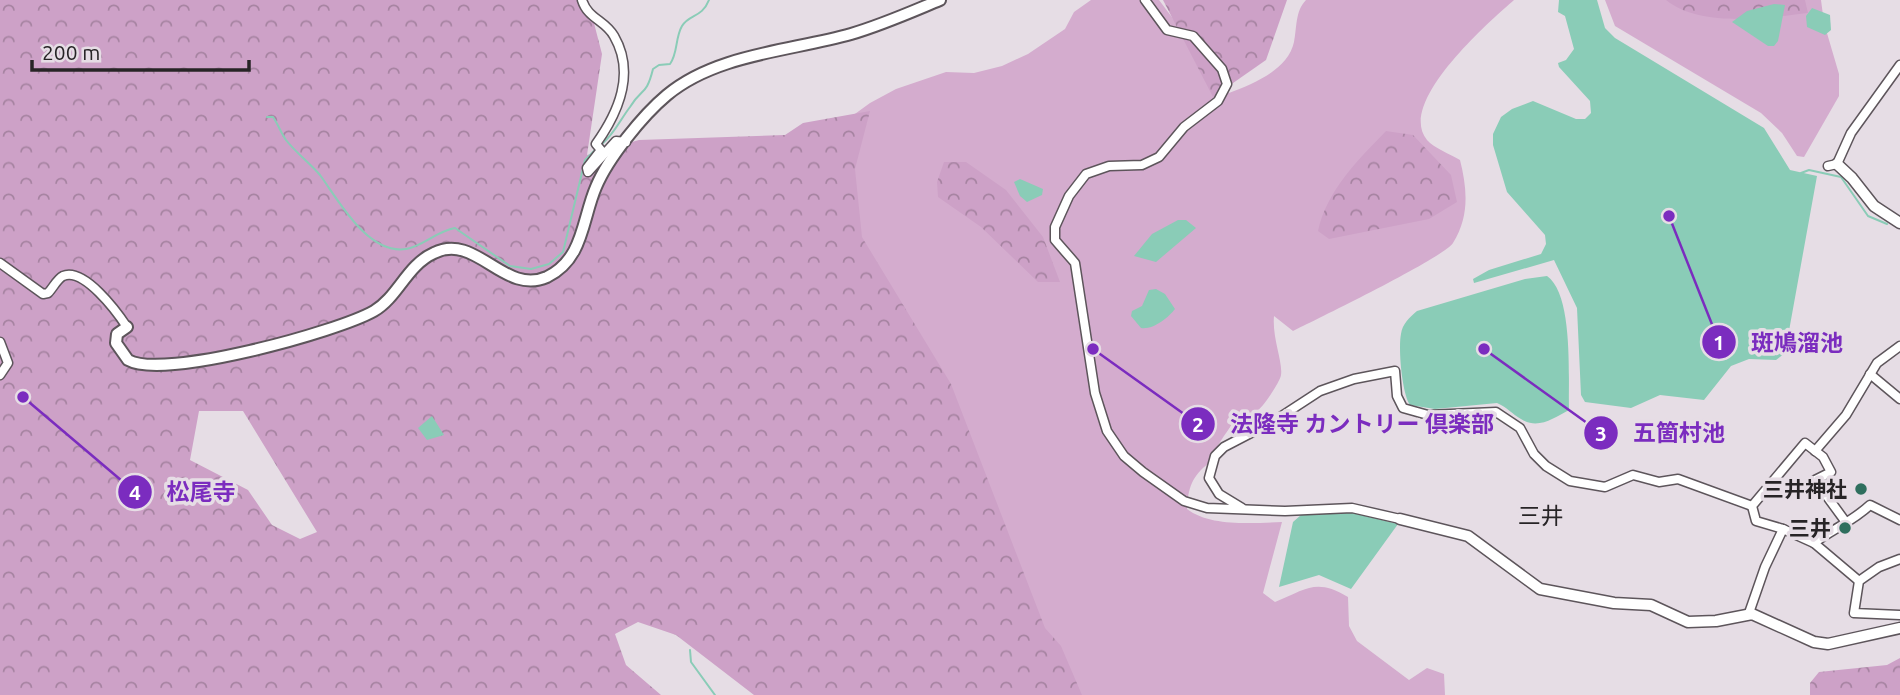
<svg xmlns="http://www.w3.org/2000/svg" width="1900" height="695" font-family="Ubuntu,'Noto Sans JP',sans-serif">
<style>
.grass{fill:#d4acce}
.forest{fill:url(#forest-crowns);fill-rule:evenodd}
.water{fill:#8accb7}
.lines{fill:none;stroke-linecap:round;stroke-linejoin:round}
.stream{stroke:#8accb7;stroke-width:2}
.minor-casing{stroke:#5d555b;stroke-width:11}
.tertiary-casing{stroke:#5d555b;stroke-width:13}
.secondary-casing{stroke:#5d555b;stroke-width:14}
.minor{stroke:#fff;stroke-width:8}
.tertiary{stroke:#fff;stroke-width:10}
.secondary{stroke:#fff;stroke-width:10}
.poi-dot{fill:#2f6f5e;stroke:#e6dde5;stroke-width:2.5}
.labels{text-anchor:middle;dominant-baseline:central;stroke-width:7;stroke-linejoin:round;paint-order:stroke}
.poi-label{font-size:21px;font-weight:bold;fill:#272426;stroke:#e6dde5;text-anchor:end}
.neighbourhood-label{font-size:23px;fill:#272426;stroke:#e6dde5}
.leader{fill:none;stroke:#7b2cbf;stroke-width:2.5}
.callout-dot{fill:#7b2cbf;stroke:#e6dde5;stroke-width:2.5}
.mark-label{font-size:21px;text-anchor:middle;font-weight:bold;fill:#fff}
.callout-label{font-size:23px;text-anchor:middle;font-weight:bold;fill:#7b2cbf;stroke:#e6dde5;stroke-width:7;stroke-linejoin:round;paint-order:stroke}
</style>
<defs>
<pattern id="forest-crowns" width="20" height="18" patternUnits="userSpaceOnUse" patternTransform="scale(1.75)"><rect width="20" height="18" fill="#cda1c7"/><path d="M2 6a3 3 0 1 1 6 0M12 15a3 3 0 1 1 6 0" fill="none" stroke="#a683a1"/></pattern>
</defs>
<rect width="100%" height="100%" fill="#e6dde5"/>
<g class="grass">
<path d="M1091,0h68l70,93c24,-9 59,-23 65,-51 3,-14 1,-31 12,-42h208c-25,22 -118,103 -87,140 7,8 23,14 33,20 7,28 10,56 -7,83 -10,15 -136,76 -160,88l-19,-15c-2,22 9,46 7,59 -1,7 -18,32 -23,35 -8,5 -17,6 -24,13 -7,7 -22,31 -25,40 -17,13 -21,25 -22,46 23,18 66,14 95,13l-19,71 12,9c32,-13 41,-24 73,-5l1,29 8,15 52,39 18,-12 17,6 1,21h-389l-245,-549 59,-43 26,-14 50,-17 28,1 28,-7 26,-12 37,-25 9,-17z"/>
<polygon points="1605,0 1821,0 1824,23 1839,74 1839,96 1804,157 1797,156 1782,133 1761,113 1615,26"/>
</g>
<g class="forest">
<path d="M0,0h588l14,54 -15,101 52,-15 146,-5 18,-12 67,-12 -15,58 7,68 89,147 94,244 16,18 21,49h-328l-78,-60 -38,-13 -23,12 11,31 35,30h-661zM199,411h44l74,121 -17,7 -28,-14 -24,-35 -58,-30z"/>
<polygon points="1163,0 1287,0 1266,60 1213,97"/>
<path d="M1666,0h139l3,13c-42,5 -107,15 -142,-13z"/>
<path d="M1386,131l27,4 38,40 6,27 -28,17 -100,20 -11,-8c9,-41 40,-71 68,-100z"/>
<polygon points="944,162 966,162 1006,190 1043,237 1060,282 1038,282 981,227 938,197 937,182"/>
<polygon points="1900,658 1900,695 1810,695 1810,683 1819,672 1887,665"/>
</g>
<g class="water">
<polygon points="1559,0 1597,0 1605,28 1615,38 1764,128 1790,170 1817,176 1785,353 1776,360 1749,359 1731,366 1704,400 1660,395 1631,408 1585,402 1581,395 1577,308 1554,260 1474,283 1473,279 1489,270 1541,254 1546,244 1545,235 1507,192 1493,145 1493,134 1501,117 1512,109 1533,101 1576,119 1585,119 1591,113 1590,101 1559,67 1558,63 1566,60 1574,49 1565,16 1558,12"/>
<polygon points="1774,4 1785,5 1778,41 1774,46 1768,46 1732,22 1747,11"/>
<polygon points="1812,8 1830,15 1831,30 1825,35 1807,27 1806,16"/>
<polygon points="1020,179 1043,189 1042,195 1027,202 1020,196 1014,182"/>
<polygon points="1178,220 1186,220 1196,228 1156,262 1134,256 1152,234"/>
<path d="M1547,276c27,19 21,103 22,134 -15,8 -31,20 -48,9 -9,-5 -14,-12 -24,-16l-62,6 -25,-4c-8,-11 -12,-57 -9,-71 1,-10 9,-17 16,-23l108,-32z"/>
<path d="M1156,289l9,5 10,15c-7,9 -22,21 -34,19l-10,-12 1,-5 10,-5 7,-16z"/>
<polygon points="432,416 444,435 427,440 418,428"/>
<polygon points="1334,513 1353,513 1398,524 1351,589 1319,575 1279,587 1293,522 1301,515"/>
</g>
<g class="lines">
<g class="stream">
<path d="M267,117h6c5,7 8,16 13,23 10,13 24,23 34,35 19,26 48,80 86,74 17,-3 31,-18 49,-21l55,38 21,3 18,-5 14,-12 22,-92 10,-10"/>
<path d="M602,144c13,-11 18,-24 28,-37 12,-20 16,-10 23,-38l6,-4 11,-1c8,-11 5,-26 12,-38 7,-12 20,-8 27,-26"/>
<polyline points="1801,173 1809,170 1841,177 1868,216 1887,224"/>
<polyline points="690,650 691,662 715,695"/>
</g>
<defs>
<g id="minor">
<path d="M582,0c6,19 23,20 32,36 22,38 4,77 -18,108l5,6 -14,18 1,4 28,-31 10,1"/>
<polyline points="1145,0 1167,30 1193,36 1222,69 1227,84 1218,101 1184,127 1159,157 1142,165 1109,166 1086,174 1069,196 1055,227 1055,240 1075,263 1095,393 1107,431 1124,456 1143,472 1184,501 1207,508 1285,511 1352,508 1400,519"/>
<polyline points="1828,166 1837,164 1851,133 1900,65"/>
<path d="M0,263l43,31 5,-1c5,-5 9,-14 15,-17 21,-9 54,36 64,51"/>
<polyline points="0,342 8,363 0,375"/>
<polyline points="1870,374 1900,399"/>
<polyline points="1815,451 1846,415 1877,363 1900,346"/>
<polyline points="1242,508 1219,494 1209,478 1215,456 1224,447 1274,421 1320,391 1354,379 1395,371 1397,396 1403,408 1428,415 1496,412 1520,428 1534,454 1546,466 1570,481 1605,487 1633,475 1659,482 1678,479 1752,506"/>
<polyline points="1783,529 1756,521 1752,506 1805,443 1823,457 1831,472 1815,480 1845,521"/>
<polyline points="1814,543 1859,581"/>
<polyline points="1900,559 1879,567 1859,581 1854,613 1900,615"/>
<path d="M1749,613l16,-46 18,-38 31,14c19,-14 39,-22 56,-38l30,15"/>
</g>
<g id="tertiary">
<polyline points="1837,164 1852,178 1874,206 1900,223"/>
<polyline points="1400,519 1468,536 1540,589 1614,603 1651,605 1688,622 1716,621 1752,614 1814,642 1828,644 1900,628"/>
</g>
<path id="secondary" d="M127,327l-10,7 -1,9 12,17c35,20 209,-28 246,-49 24,-14 33,-46 60,-58 42,-21 70,43 113,24 37,-18 35,-58 49,-90 12,-29 47,-72 71,-92 49,-41 124,-44 184,-61 31,-9 60,-22 89,-34"/>
</defs>
<use href="#minor" class="minor-casing"/>
<use href="#tertiary" class="tertiary-casing"/>
<use href="#secondary" class="secondary-casing"/>
<use href="#minor" class="minor"/>
<use href="#tertiary" class="tertiary"/>
<use href="#secondary" class="secondary"/>
</g>
<g class="poi-dot">
<circle cx="1861" cy="489" r="7"/>
<circle cx="1845" cy="528" r="7"/>
</g>
<g class="labels">
<g class="poi-label">
<text x="1847" y="489">三井神社</text>
<text x="1831" y="528">三井</text>
</g>
<g class="neighbourhood-label">
<text x="1541" y="515">三井</text>
</g>
</g>
<path class="leader" d="M1669 216L1719 342M1093 349L1198 424M1484 349L1601 433M23 397L135 492"/>
<g class="callout-dot">
<circle cx="1669" cy="216" r="7"/>
<circle cx="1093" cy="349" r="7"/>
<circle cx="1484" cy="349" r="7"/>
<circle cx="23" cy="397" r="7"/>
<circle cx="1719" cy="342" r="18"/>
<circle cx="1198" cy="424" r="18"/>
<circle cx="1601" cy="433" r="18"/>
<circle cx="135" cy="492" r="18"/>
</g>
<g class="mark-label">
<text x="1719" y="350">1</text>
<text x="1198" y="432">2</text>
<text x="1601" y="441">3</text>
<text x="135" y="500">4</text>
</g>
<g class="callout-label">
<text x="1797" y="351">斑鳩溜池</text>
<text x="1362" y="432">法隆寺 カントリー 倶楽部</text>
<text x="1679" y="441">五箇村池</text>
<text x="201" y="500">松尾寺</text>
</g>
<path d="M32 60v10h217v-10" fill="none" stroke="#272426" stroke-width="3.5"/>
<text x="42" y="60" font-size="21" fill="#272426" stroke="#e6dde5" stroke-width="5" paint-order="stroke">200 m</text>
</svg>
